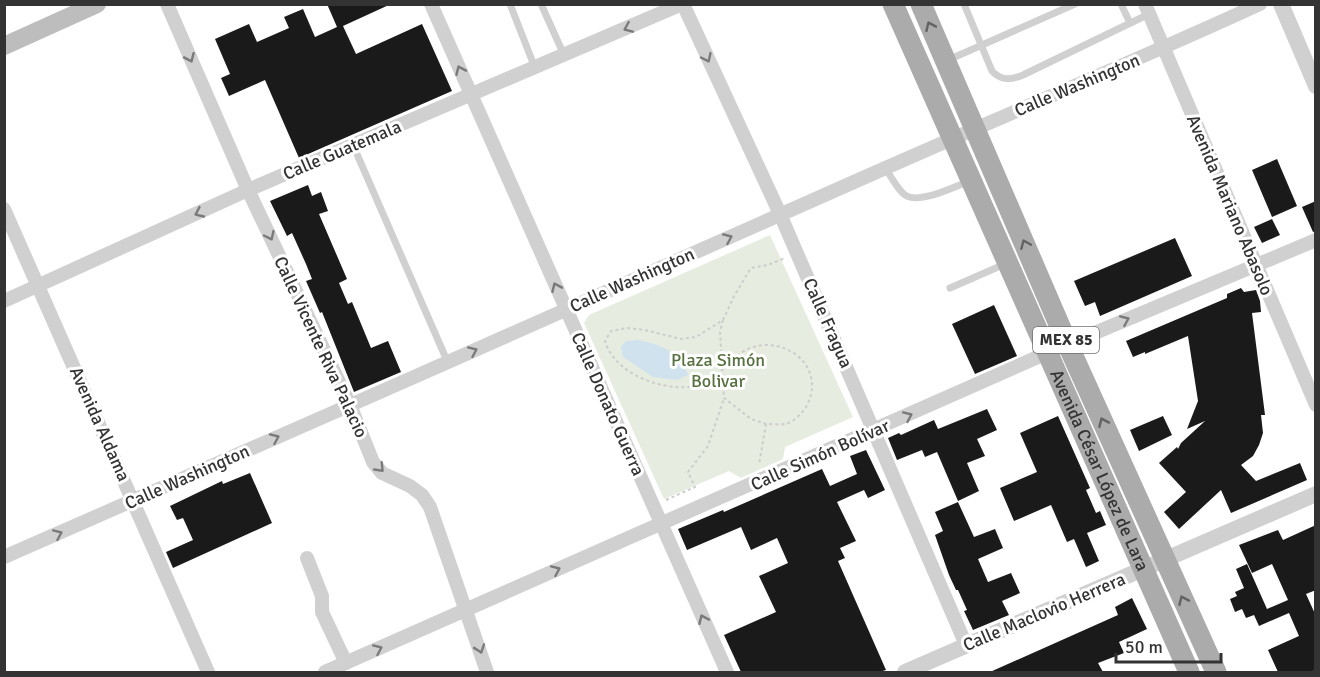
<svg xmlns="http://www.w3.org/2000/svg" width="1320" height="677" font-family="Signika,sans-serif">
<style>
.green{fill:#e6ecdf}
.water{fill:#cfe2ee}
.building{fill:#1a1a1a}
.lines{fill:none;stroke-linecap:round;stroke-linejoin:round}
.path{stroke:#cdcdcd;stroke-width:2;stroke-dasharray:3 3;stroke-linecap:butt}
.service{stroke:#d0d0d0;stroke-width:7}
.minor{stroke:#d0d0d0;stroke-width:14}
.tertiary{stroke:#d0d0d0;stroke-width:16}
.secondary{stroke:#bdbdbd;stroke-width:18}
.primary{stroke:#ababab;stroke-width:21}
.path-bridge{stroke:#cdcdcd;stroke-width:2;stroke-dasharray:3 3;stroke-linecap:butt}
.oneway{stroke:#636363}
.oneway2{stroke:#7a7a7a}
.labels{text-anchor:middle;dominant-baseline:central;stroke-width:6;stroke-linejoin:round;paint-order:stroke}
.shield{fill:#fff;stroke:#707070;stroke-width:1.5}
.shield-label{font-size:16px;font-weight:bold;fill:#333}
.street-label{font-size:18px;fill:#333;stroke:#fff}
.park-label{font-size:18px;fill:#56703f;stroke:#fff}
</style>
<rect width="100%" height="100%" fill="#fff"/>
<polygon class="green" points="770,235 853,417 785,447 783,459 741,478 729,471 664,499 584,323 589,315"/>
<path class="water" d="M638,340c21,4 44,12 50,35l-11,5 -24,-3 -30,-20 -2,-10 5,-6z"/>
<g class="building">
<polygon points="327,4 391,4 343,26 356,54 422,24 452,91 299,158 265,80 229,96 221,78 230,74 215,39 249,24 257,42 289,28 284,17 303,9 315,37 337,27"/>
<polygon points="1277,159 1297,206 1272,217 1252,170"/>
<polygon points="308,185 312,196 321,192 328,211 319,214 347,279 339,283 348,304 352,302 371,348 388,341 401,372 354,392 322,312 320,313 306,281 312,279 306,264 292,233 287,236 270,201"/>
<polygon points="1316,201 1316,231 1313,232 1302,207"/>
<polygon points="1272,219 1280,235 1262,243 1254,227"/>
<polygon points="1175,238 1192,276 1100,316 1095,302 1085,306 1074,281"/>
<polygon points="1241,288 1244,292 1256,290 1260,301 1261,312 1252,313 1265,415 1261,415 1263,433 1259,445 1253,456 1241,465 1256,481 1300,463 1307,480 1231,513 1221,490 1179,529 1164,512 1186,492 1159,463 1177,447 1178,449 1181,443 1205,421 1187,429 1198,401 1188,336 1145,354 1145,352 1133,357 1126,341 1227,298 1227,294"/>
<polygon points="994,305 1017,356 975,374 952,324"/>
<polygon points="987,409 997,430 977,439 985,456 967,463 979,491 958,501 937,452 925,457 922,450 897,460 888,438 899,433 901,435 934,420 938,429"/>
<polygon points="1058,416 1090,488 1086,490 1096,513 1100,511 1106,525 1087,533 1099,561 1086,567 1074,539 1067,542 1051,505 1014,521 1000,488 1037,472 1020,433"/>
<polygon points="1163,416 1172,435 1139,451 1130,430"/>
<polygon points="866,450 885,490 868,498 864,490 837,502 856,541 840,548 845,558 838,561 886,670 879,672 741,672 724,635 776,612 759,576 788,563 777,538 751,550 741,527 687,550 678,529 723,510 724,512 822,469 830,486 857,474 850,456"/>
<polygon points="250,473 272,523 173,568 166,552 193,540 183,518 177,520 170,506 222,481 223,484"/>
<polygon points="958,502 974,537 995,529 1003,548 978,559 988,582 1011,573 1020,593 1002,601 1009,615 973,630 964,611 967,610 958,590 956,590 949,575 935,535 943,531 935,512"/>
<polygon points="1316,525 1316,590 1306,594 1316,616 1316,670 1310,672 1278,672 1268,650 1299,636 1289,613 1259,626 1254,615 1246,618 1242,609 1235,612 1230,599 1237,596 1235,592 1244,588 1236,569 1247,564 1267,609 1288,600 1272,564 1252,573 1239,545 1278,530 1283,540"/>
<polygon points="1132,598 1147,629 1119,642 1124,653 1098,663 1103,672 990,672 1118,615 1115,607"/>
</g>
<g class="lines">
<g class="path">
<polyline points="723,320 720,332 724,398 751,419 766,424"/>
<path d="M733,360c8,-9 20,-15 33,-15 33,0 58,30 40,62 -5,7 -12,15 -21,17 -5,1 -13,0 -19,0l-7,41"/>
<path d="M708,383c-11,3 -21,5 -32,4 -28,-2 -63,-18 -71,-46l6,-10 16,-3 18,2 36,9 15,-2 27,-17 11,-24 17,-28 17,-3 17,-7"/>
<polyline points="666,500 695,487 688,472 708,446 724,398"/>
</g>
<g class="service">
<polyline points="510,4 535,68"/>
<polyline points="541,4 564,55"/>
<path d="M964,4l28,67c9,10 19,9 31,4l126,-61"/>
<polyline points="1121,4 1130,23"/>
<polyline points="948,60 1075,4"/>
<polyline points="353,145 448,363"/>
<path d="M885,168c6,8 12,21 20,27 14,10 50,-9 65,-14"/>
<polyline points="950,288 1005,264"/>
</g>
<g class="minor">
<polyline points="167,4 248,190 350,405 373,462 382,473 410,486 422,495 430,507 487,672"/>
<polyline points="431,4 727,672"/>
<polyline points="683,4 780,214 966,645"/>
<polyline points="1145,4 1316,405"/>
<polyline points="4,209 208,672"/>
<polyline points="4,301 248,190 682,4"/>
<path d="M4,557c293,-127 585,-258 877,-387 126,-56 253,-108 379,-166"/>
<polyline points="307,558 322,596 322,612 346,663"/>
<polyline points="325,672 1047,353 1316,240"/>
</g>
<g class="tertiary">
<polyline points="1281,4 1316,86"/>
<polyline points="905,672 1316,494"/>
</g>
<polyline class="secondary" points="4,46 97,4"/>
<g class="primary">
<path id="s1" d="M893,4l296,668"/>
<polyline points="921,4 1068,345 1216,672"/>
</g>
<polyline class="path-bridge" points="708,383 733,360"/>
</g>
<defs><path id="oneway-chevron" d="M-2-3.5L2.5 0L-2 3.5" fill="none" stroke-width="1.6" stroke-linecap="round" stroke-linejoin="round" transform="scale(1.5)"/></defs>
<g class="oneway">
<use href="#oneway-chevron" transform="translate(930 26) rotate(-114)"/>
<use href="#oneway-chevron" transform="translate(1025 244) rotate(-113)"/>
<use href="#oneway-chevron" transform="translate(1103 422) rotate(-114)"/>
<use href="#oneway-chevron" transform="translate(1183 600) rotate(-114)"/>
</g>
<g class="oneway2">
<use href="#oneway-chevron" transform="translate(628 28) rotate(157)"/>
<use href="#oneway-chevron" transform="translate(190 58) rotate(66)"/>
<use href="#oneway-chevron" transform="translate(707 58) rotate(65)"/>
<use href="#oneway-chevron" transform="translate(460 70) rotate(-114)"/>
<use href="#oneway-chevron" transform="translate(199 213) rotate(155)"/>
<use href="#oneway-chevron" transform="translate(270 236) rotate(65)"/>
<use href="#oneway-chevron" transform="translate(728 238) rotate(-24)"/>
<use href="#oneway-chevron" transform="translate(556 287) rotate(-114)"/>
<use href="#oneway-chevron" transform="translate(1125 320) rotate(-23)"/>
<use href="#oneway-chevron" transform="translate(473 351) rotate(-24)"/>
<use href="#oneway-chevron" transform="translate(908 416) rotate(-24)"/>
<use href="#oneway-chevron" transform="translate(275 438) rotate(-24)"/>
<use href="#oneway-chevron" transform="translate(380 468) rotate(46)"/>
<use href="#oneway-chevron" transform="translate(58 534) rotate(-24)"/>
<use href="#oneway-chevron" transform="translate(556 570) rotate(-24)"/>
<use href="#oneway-chevron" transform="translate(703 619) rotate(-114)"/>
<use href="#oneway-chevron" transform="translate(378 649) rotate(-24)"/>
<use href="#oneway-chevron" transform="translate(480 649) rotate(71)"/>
</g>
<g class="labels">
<rect class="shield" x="1033" y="327" width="66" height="26" rx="4.5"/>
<g class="shield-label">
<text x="1066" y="340">MEX 85</text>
</g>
<g class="street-label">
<text transform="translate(1077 85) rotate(-23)">Calle Washington</text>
<text transform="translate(342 150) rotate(-23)">Calle Guatemala</text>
<text transform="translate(1230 205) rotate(67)">Avenida Mariano Abasolo</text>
<text transform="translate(632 280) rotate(-24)">Calle Washington</text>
<text transform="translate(828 323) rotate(66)">Calle Fragua</text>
<text transform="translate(321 347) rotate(65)">Calle Vicente Riva Palacio</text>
<text transform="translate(608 404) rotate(66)">Calle Donato Guerra</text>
<text transform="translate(100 424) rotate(66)">Avenida Aldama</text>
<text transform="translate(820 455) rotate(-24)">Calle Simón Bolívar</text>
<text stroke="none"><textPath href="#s1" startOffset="510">Avenida César López de Lara</textPath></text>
<text transform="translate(187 477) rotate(-24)">Calle Washington</text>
<text transform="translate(1044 612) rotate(-23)">Calle Maclovio Herrera</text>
</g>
<g class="park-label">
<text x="718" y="360">Plaza Simón<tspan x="718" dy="21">Bolivar</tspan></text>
</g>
</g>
<rect width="1320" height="677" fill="none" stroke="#333333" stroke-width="12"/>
<path d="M1116 653v9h105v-9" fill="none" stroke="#333333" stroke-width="3"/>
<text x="1125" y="653" font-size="18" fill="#333333" stroke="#ffffff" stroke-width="4.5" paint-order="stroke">50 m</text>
</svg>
